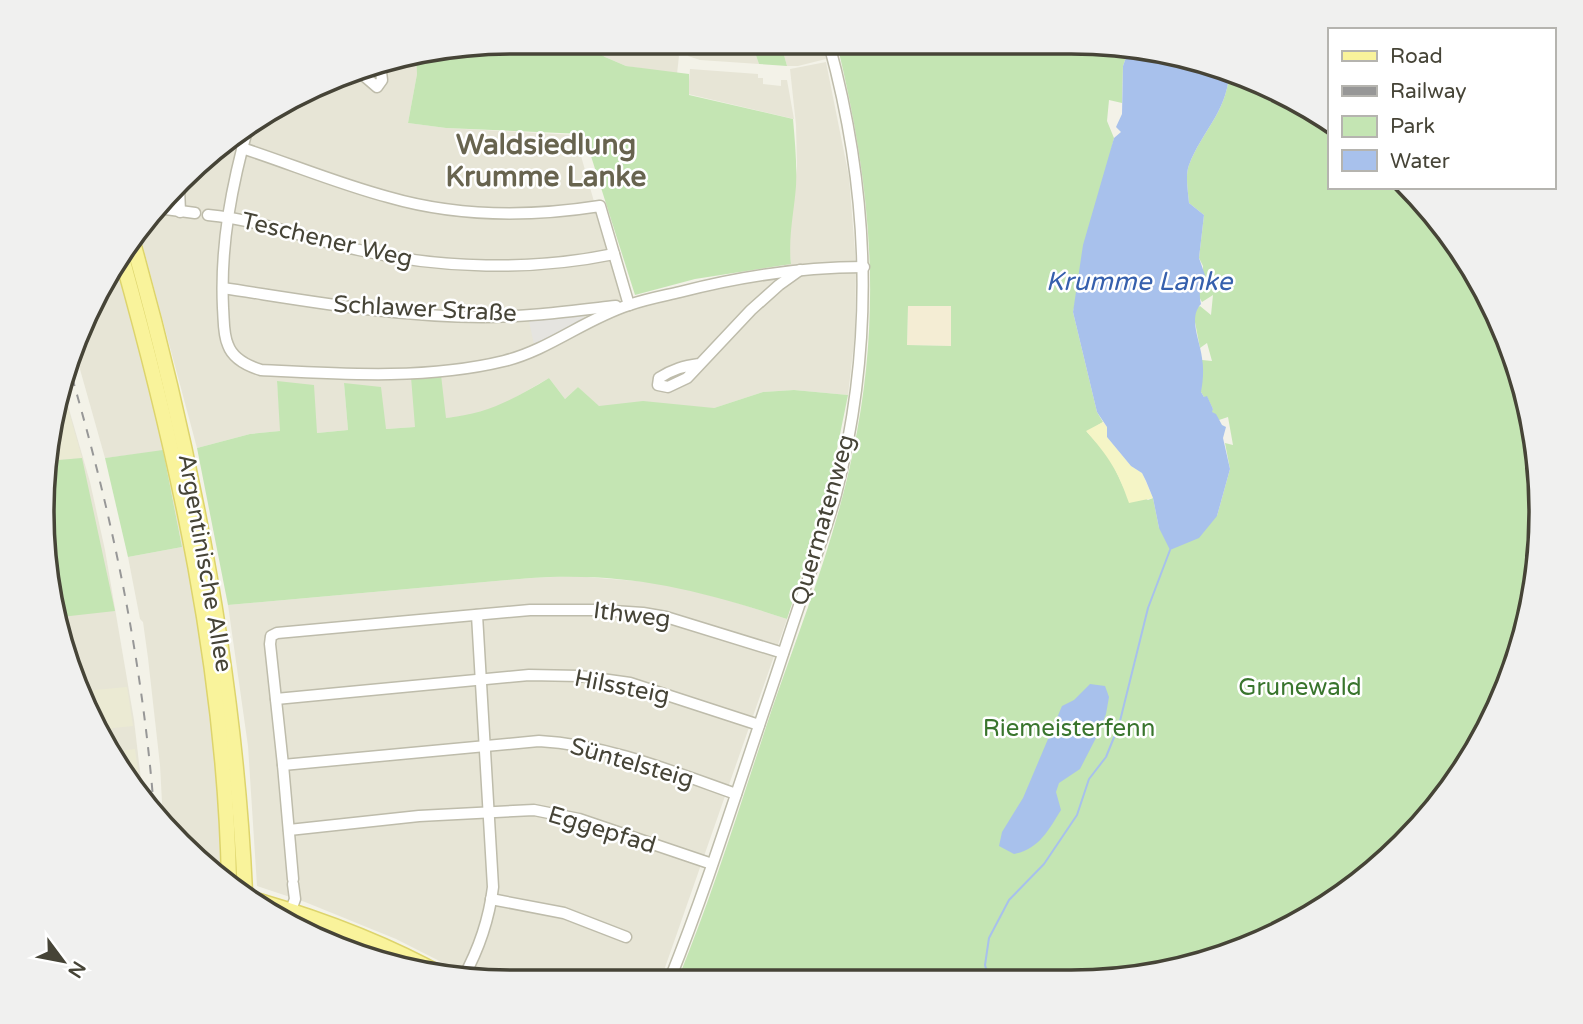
<svg xmlns="http://www.w3.org/2000/svg" width="1583" height="1024" font-family="'Varela Round',sans-serif">
<style>
.residential{fill:#e7e5d6}
.commercial{fill:#f4edd4}
.education{fill:#ebead3}
.green{fill:#c4e5b3;fill-rule:evenodd}
.sand{fill:#f5f5c6}
.parking{fill:#e5e4e0}
.water{fill:#a8c1ec}
.lines{fill:none;stroke-linecap:round;stroke-linejoin:round}
.stream{stroke:#a8c1ec;stroke-width:2}
.minor-casing{stroke:#bebcab;stroke-width:13}
.major-casing{stroke:#ddd46c;stroke-width:17}
.minor{stroke:#fff;stroke-width:10}
.major{stroke:#f9f39b;stroke-width:14}
.rail{stroke:#979797;stroke-width:2;stroke-dasharray:9 9;stroke-linecap:butt}
.labels{text-anchor:middle;dominant-baseline:central;stroke-width:5;stroke-linejoin:round;paint-order:stroke}
.street-label{font-size:24px;fill:#464437;stroke:#fff}
.park-label{font-size:24px;fill:#39752d;stroke:#fff}
.water-label{font-size:26px;font-style:italic;fill:#3660ad;stroke:#fff}
.quarter-label{font-size:28px;font-weight:bold;fill:#68644f;stroke:#fff}
.rim{fill:none;stroke:#464437;stroke-width:3.5}
</style>
<rect width="100%" height="100%" fill="#f3f2e8"/>
<g class="residential">
<polygon points="580,42 641,43 667,47 679,56 677,74 626,66 605,57"/>
<polygon points="690,43 752,44 759,64 700,60 688,56"/>
<polygon points="781,44 822,44 826,59 798,66 787,66"/>
<polygon points="416,58 417,74 408,123 446,128 575,135 625,310 772,275 785,283 801,274 856,270 855,334 848,395 794,390 763,392 714,408 599,407 578,387 565,399 549,378 499,407 473,415 446,418 415,427 385,429 344,383 348,430 317,433 277,382 281,431 250,434 197,448 138,228 139,226 251,121 361,67"/>
<polygon points="826,62 849,177 856,264 784,268 784,264 791,263 789,243 797,166 796,125 790,69"/>
<polygon points="690,69 758,74 758,78 763,78 763,84 781,86 781,80 787,80 794,119 688,94"/>
<polygon points="119,263 140,335 188,553 216,735 222,878 202,866 163,821 160,765 148,658 143,622 140,619 128,557 182,547 163,451 105,458 74,348"/>
<polygon points="62,385 90,482 105,550 134,720 143,797 121,773 59,637 43,482"/>
<polygon points="574,576 661,583 725,599 787,619 661,979 473,978 396,939 305,902 257,886 248,746 228,605 531,578"/>
<polygon points="270,908 313,922 429,972 332,946"/>
</g>
<polygon class="commercial" points="908,305 951,306 951,346 907,345"/>
<g class="education">
<polygon points="62,388 82,458 47,461"/>
<polygon points="127,687 133,726 113,728 108,735 104,735 84,691"/>
<polygon points="135,749 140,785 132,785 121,773 112,752"/>
</g>
<g class="green">
<path d="M512,42h68l25,15 21,9 63,8v21l104,24c2,23 4,45 3,67 -2,27 -8,51 -5,78l-96,15 -60,16 -51,-161 -138,-6 -38,-5 9,-49 -1,-16z"/>
<polygon points="752,44 781,44 787,66 759,64"/>
<path d="M837,44l293,2 -7,20 -1,37 -13,-3 -2,21 7,17 -41,174 24,100 6,10 -16,10 22,24 14,30 25,14 5,-2 6,30 58,-12 13,-47 -5,-26 8,2 -5,-28 -9,3 -8,-8 2,-3 -6,-12h-3l-3,-5 1,-32 10,1 -5,-18 -7,5 -6,-31 3,-9 3,-2 11,9 2,-20 -11,7 -4,-7 5,-11v-18l-4,-8 5,-43 -15,-12c-1,-12 -4,-28 0,-38 13,-34 37,-52 40,-90l50,15 50,34v63h79l36,39 48,78 33,86 15,91 -3,92 -21,90 -38,84 -53,75 -68,63 -78,48 -87,33 -91,15 -423,-2c36,-88 64,-180 94,-270 29,-84 63,-169 81,-257 30,-142 18,-268 -16,-408zM908,306h43v40l-44,-1z"/>
<path d="M441,375l5,43c42,-4 68,-19 103,-40l16,21 13,-12 21,19 44,-5 71,7 49,-16 31,-2 54,5 -20,98 -41,126c-92,-30 -159,-47 -256,-41l-303,27 -31,-157 53,-14 30,-3 -3,-50 37,4 3,48 31,-3 -4,-47 37,4 5,42 29,-2 -4,-50z"/>
<polygon points="163,450 182,547 128,557 105,458"/>
<path d="M82,458l33,153 -54,6c-9,-47 -23,-111 -14,-156z"/>
</g>
<path class="sand" d="M1103,422l4,5v10l24,29 11,7 11,25 -24,5c-11,-32 -20,-46 -43,-72z"/>
<polygon class="parking" points="583,314 585,321 535,349 528,317"/>
<g class="water">
<path d="M1130,46l99,29c-3,38 -27,56 -40,90 -4,10 -1,26 0,38l15,12 -5,43 7,20c-5,14 -8,11 -5,26 -13,14 -1,36 1,54 2,11 1,23 -1,34l3,5 3,-1 6,13 -1,3 4,2 6,11 4,2 -3,11 7,31 -13,47 -18,22 -29,12 -11,-22 -6,-30 -7,-17 -4,-8 -11,-7 -24,-29v-10l-10,-15 -24,-100 10,-67 31,-107 7,-6 -5,-5 6,-13 1,-48z"/>
<path d="M1090,684l15,2 4,11 -3,17 -8,20 -18,35 -21,14 -3,9 5,18c-13,21 -22,39 -47,44l-15,-8 3,-14 21,-34 39,-92 12,-6z"/>
</g>
<g class="lines">
<polyline class="stream" points="989,980 985,965 989,938 1009,900 1044,864 1077,815 1089,779 1106,757 1119,725 1148,608 1170,550"/>
<defs>
<g id="minor">
<polyline points="356,69 377,87 382,80 380,64"/>
<path d="M249,123c-17,61 -29,121 -26,185 1,12 0,26 5,37 5,14 20,21 33,25 79,4 165,10 243,-9 45,-11 81,-42 125,-56 17,-6 34,-9 51,-13 62,-16 121,-25 184,-25"/>
<path d="M242,148c49,16 97,36 146,49 69,20 142,20 212,9l29,99"/>
<polyline points="179,188 180,212"/>
<polyline points="158,208 195,213"/>
<path d="M208,215c52,5 100,24 151,35 82,19 172,21 255,4"/>
<path d="M223,288c86,13 172,29 260,29 44,0 89,-6 133,-11"/>
<path d="M699,364c-15,2 -26,5 -40,14l-1,7 10,2 19,-9 64,-68 28,-25 21,-15"/>
<polyline points="276,699 529,675 580,676 630,683 759,725"/>
<path d="M283,765l256,-24c69,4 132,30 197,53"/>
<polyline points="289,830 419,816 534,810 579,819 712,864"/>
<polyline points="293,879 283,765 270,644 271,636 277,633 530,610 598,610 643,613 666,617 783,653"/>
<polyline points="491,899 564,913 626,937"/>
<polyline points="291,910 295,899 293,884"/>
<path d="M463,978c16,-29 26,-58 30,-91l-16,-272"/>
<path d="M670,979c37,-92 66,-186 98,-280 14,-41 27,-83 42,-125 9,-27 19,-53 26,-80 39,-151 34,-301 -7,-450"/>
</g>
<g id="major">
<path d="M132,239c60,213 103,431 113,653"/>
<path d="M122,258c57,203 103,413 107,624"/>
<path d="M259,901c65,19 128,43 187,76"/>
</g>
</defs>
<use href="#minor" class="minor-casing"/>
<use href="#major" class="major-casing"/>
<use href="#minor" class="minor"/>
<use href="#major" class="major"/>
<path class="rail" d="M67,360c44,149 75,296 87,450"/>
</g>
<g class="labels">
<g class="street-label">
<text transform="translate(327 240) rotate(13)">Teschener Weg</text>
<text transform="translate(425 309) rotate(3)">Schlawer Straße</text>
<text transform="translate(823 520) rotate(-74)">Quermatenweg</text>
<text transform="translate(205 563) rotate(80)">Argentinische Allee</text>
<text transform="translate(632 615) rotate(7)">Ithweg</text>
<text transform="translate(622 687) rotate(11)">Hilssteig</text>
<text transform="translate(632 763) rotate(16)">Süntelsteig</text>
<text transform="translate(602 830) rotate(17)">Eggepfad</text>
</g>
<g class="park-label">
<text x="1300" y="687">Grunewald</text>
<text x="1069" y="728">Riemeisterfenn</text>
</g>
<g class="water-label">
<text x="1139" y="281">Krumme Lanke</text>
</g>
<g class="quarter-label">
<text x="546" y="145">Waldsiedlung<tspan x="546" dy="32">Krumme Lanke</tspan></text>
</g>
</g>
<path d="M0 0H1583V1024H0ZM512 54H1071A458 458 0 0 1 1529 512V512A458 458 0 0 1 1071 970H512A458 458 0 0 1 54 512V512A458 458 0 0 1 512 54Z" fill="#f0f0ef" fill-rule="evenodd"/>
<path class="rim" d="M512 54H1071A458 458 0 0 1 1529 512V512A458 458 0 0 1 1071 970H512A458 458 0 0 1 54 512V512A458 458 0 0 1 512 54Z"/>
<rect x="1328" y="28" width="228" height="161" fill="#ffffff" stroke="#b5b4af" stroke-width="2"/>
<rect x="1342" y="51" width="35" height="10" fill="#f9f39b" stroke="#b5b4af" stroke-width="2"/>
<text x="1390" y="63" font-size="21" fill="#464437">Road</text>
<rect x="1342" y="86" width="35" height="10" fill="#979797" stroke="#b5b4af" stroke-width="2"/>
<text x="1390" y="98" font-size="21" fill="#464437">Railway</text>
<rect x="1342" y="116" width="35" height="21" fill="#c4e5b3" stroke="#b5b4af" stroke-width="2"/>
<text x="1390" y="133" font-size="21" fill="#464437">Park</text>
<rect x="1342" y="150" width="35" height="21" fill="#a8c1ec" stroke="#b5b4af" stroke-width="2"/>
<text x="1390" y="168" font-size="21" fill="#464437">Water</text>
<g transform="translate(63 961) rotate(122)" stroke="#ffffff" stroke-width="5" paint-order="stroke">
<path d="M0-5L12 26L0 18L-12 26Z" fill="#464437"/>
<text y="-10" font-size="19" font-weight="bold" text-anchor="middle" fill="#464437">N</text>
</g>
</svg>
